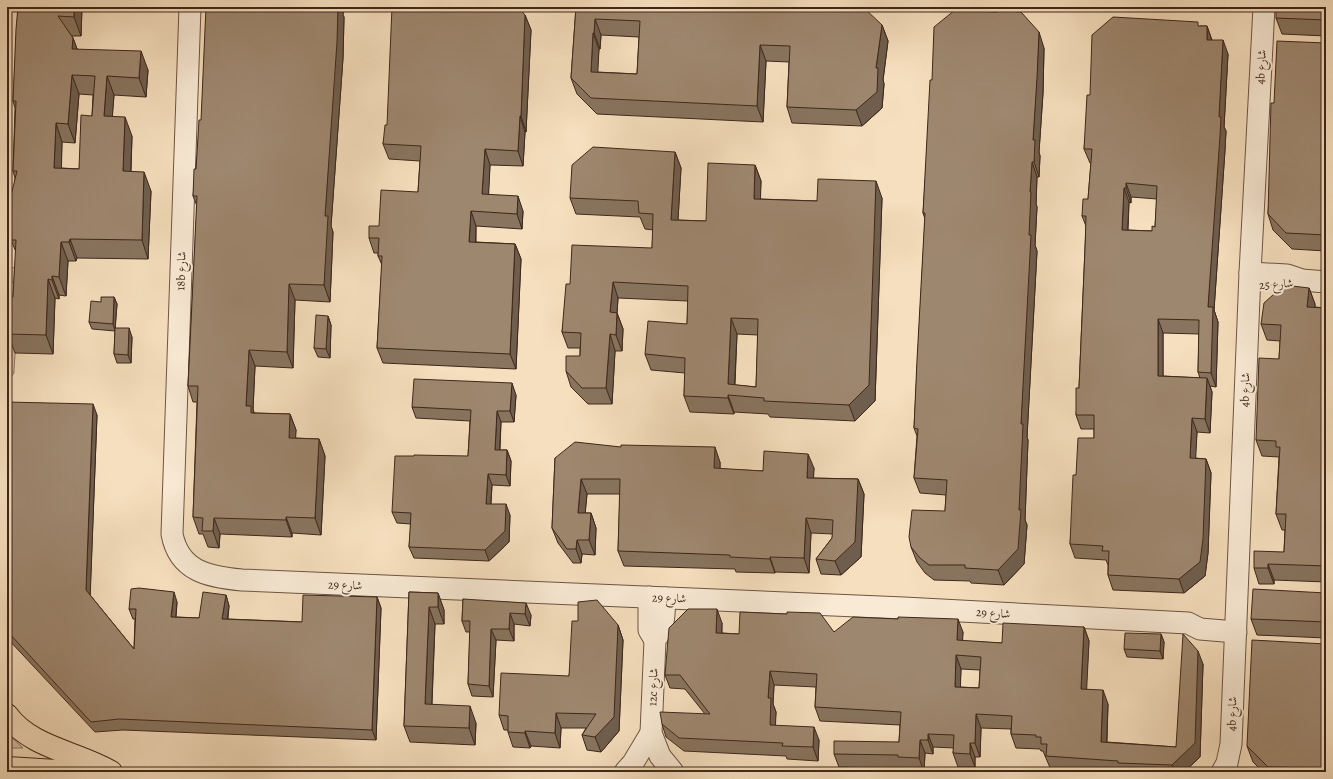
<svg xmlns="http://www.w3.org/2000/svg" width="1333" height="779" font-family="Alegreya,Amiri,serif">
<style>
.green{fill:#d7c0a2;stroke:#8a745e}
.lines{fill:none;stroke-linecap:round;stroke-linejoin:round}
.minor-casing{stroke:#6c5543;stroke-width:23}
.major-casing{stroke:#3e271a;stroke-width:24}
.minor{stroke:#f9ead5;stroke-width:21}
.major{stroke:#f6dfbe;stroke-width:22}
.wall{fill:#88745f;stroke:#3e271a;fill-rule:evenodd}
.shaded-wall{fill:#6f5e4e;stroke:#3e271a}
.building{fill:#9e876f;stroke:#3e271a;fill-rule:evenodd}
.labels{text-anchor:middle;dominant-baseline:central;stroke-width:4;stroke-linejoin:round;paint-order:stroke}
.street-label{font-size:12px;fill:#3e271a;stroke:#f9ead5}
</style>
<rect width="100%" height="100%" fill="#f6dfbe"/>
<filter id="stains"><feTurbulence type="fractalNoise" baseFrequency=".005" numOctaves="4"/><feColorMatrix values="0 0 0 0 .2 0 0 0 0 .09 0 0 0 0 .02 0 0 0 .5 -.17"/></filter>
<radialGradient id="worn" r=".72"><stop offset=".6" stop-color="#630" stop-opacity="0"/><stop offset="1" stop-color="#630" stop-opacity=".3"/></radialGradient>
<g class="green">
<polygon points="7,207 7,267 17,268 14,284 7,277"/>
<path d="M7,306c14,13 7,49 7,67l-3,4 -4,4z"/>
<polygon points="7,733 23,748 7,748"/>
</g>
<g class="lines">
<defs>
<g id="minor">
<path d="M190,7l-18,527c7,37 36,43 70,46l662,28 284,15 12,6 36,3"/>
<polyline points="1250,273 1287,275 1302,280 1326,282"/>
<polyline points="649,597 649,630 655,640"/>
<path d="M665,598c-1,15 0,30 -10,42l-4,93 9,23 13,16"/>
<polyline points="625,772 633,763 651,733"/>
<polyline points="1222,772 1227,763 1231,744 1250,273 1264,7"/>
</g>
<g id="major">
<path d="M7,715c24,33 70,37 104,57"/>
<polyline points="7,768 73,772"/>
</g>
</defs>
<use href="#minor" class="minor-casing"/>
<use href="#major" class="major-casing"/>
<use href="#minor" class="minor"/>
<use href="#major" class="major"/>
</g>
<g class="wall">
<path d="M18,7h64l-1,29h-9l1,2 4,11 71,21 -2,27 -32,-2 -2,22 20,19 -1,36 20,19 -3,68 -71,-1 -1,3h-8l-2,35 -7,-1v4l-4,-1 -2,56 -38,-1 -7,-19 5,-37 3,-45 -5,-12 4,-62 -2,-7 2,-63 -2,-7zM79,94l14,1 -1,21 -13,53 -18,-1 1,-26 13,1z"/>
<path d="M576,7l306,18 6,16 -5,39 1,4 -2,24 -20,18 -70,-3 -5,-16 2,-45 -23,-1 -3,61 -166,-8 -20,-20 -6,-16zM601,35l38,2 -2,37 -40,-2 2,-23h1z"/>
<polygon points="1326,7 1326,36 1282,34 1276,18"/>
<polygon points="343,15 344,17 343,58 331,226 333,232 330,302 295,300 293,368 255,366 253,409 254,413 290,414 296,430 295,438 319,439 325,456 321,535 292,533 292,537 220,534 219,548 208,547 203,534 199,534 193,517 197,402 193,402 188,386 197,206 193,196 201,120"/>
<polygon points="525,15 531,30 526,132 525,132 523,166 490,165 488,195 523,211 522,229 476,226 476,242 515,244 521,259 516,369 383,363 377,348 382,265 378,256 378,253 374,253 369,238 379,226 418,192 420,161 389,159 383,144 387,125"/>
<path d="M1200,26h7l5,14 16,14 -4,73 2,4 -1,19 -11,160 4,12 -2,65 -6,-1 2,6 -2,41 -13,-1 -2,26 11,1 5,14 -3,80 -3,23 -21,17 -71,-3 -5,-15v-10l-2,-5 -31,-2 -5,-14 6,-69 18,-37v-9h-13l-5,-14 3,-27 6,-139 1,-23 -4,-10 6,-17 3,-36h-1l-6,-14 6,-54zM1131,197l26,2 -2,28 -3,4 -24,-1 1,-28 2,1zM1163,333l36,1 -1,38 2,6 -37,-2z"/>
<polygon points="1326,43 1326,251 1292,249 1273,230 1268,214 1274,103"/>
<polygon points="1044,48 1043,93 1039,152 1040,156 1039,177 1037,177 1036,204 1037,207 1035,245 1037,251 1027,437 1028,440 1025,520 1027,525 1024,564 1004,585 971,583 970,581 934,580 925,573 917,562 911,547 945,511 946,495 920,493 914,478 917,436 914,428 925,219 923,213 932,80"/>
<path d="M675,152l6,16 -3,52 28,1 49,-56 6,16 -1,18 57,2 65,-3 -7,203 -20,20 -85,-4 -2,-3 -34,-2v2l-44,-2 -6,-16 1,-23 -34,-3 -6,-16 42,-30 1,-23 -70,-3 -1,15 6,16 -1,22h-7l-3,53h-24l-17,-17 -5,-16 14,-15v-8h-12l-6,-16 8,-48 82,-36 1,-18 -8,-1 -5,-12 -64,-3 -6,-16zM737,334l21,1 -2,52 -21,-2z"/>
<polygon points="1309,288 1315,304 1315,307 1326,308 1326,582 1274,580 1274,584 1259,584 1254,568 1284,552 1285,530 1282,530 1276,514 1279,457 1262,456 1256,440 1279,359 1280,341 1267,340 1261,324"/>
<polygon points="114,297 117,304 115,328 132,337 131,363 117,363 114,354 115,331 92,329 89,322 101,302"/>
<polygon points="328,316 331,325 330,358 318,357 314,348"/>
<polygon points="516,395 514,422 501,422 500,450 507,450 511,461 510,486 492,485 491,504 510,515 509,542 489,561 414,558 409,547 411,524 397,523 392,512 468,456 470,421 416,418 412,407"/>
<polygon points="7,402 97,415 90,595 134,649 135,619 133,619 129,609 177,602 176,617 199,618 226,595 229,606 228,619 302,622 377,597 381,608 376,740 123,730 95,732 7,638 7,447 8,435 7,435"/>
<polygon points="555,458 720,462 720,469 763,471 814,468 813,478 858,479 864,494 861,557 841,575 821,574 816,559 832,538 833,534 811,533 809,573 775,572 775,573 736,572 735,569 624,566 618,551 620,494 587,494 585,513 591,513 596,528 595,555 582,554 581,563 573,563 558,543 552,528"/>
<polygon points="409,592 438,593 444,610 444,624 435,624 432,704 476,723 475,745 410,742 404,726"/>
<polygon points="1326,593 1326,638 1257,635 1251,619"/>
<polygon points="463,599 531,615 530,626 514,624 514,641 496,640 493,697 472,696 468,684 470,632 466,632 462,621"/>
<polygon points="578,621 618,625 623,640 619,731 601,752 587,750 582,735 586,728 561,728 560,748 531,746 530,748 513,747 508,732 508,730 504,730 499,715 569,676"/>
<path d="M722,623v10l17,1 95,-2h129l-1,9 40,2 82,-16 5,14 -3,48 22,15 -1,38 69,5 27,-83 -3,93 -16,15h-101l-32,-2 -8,-19h-2l-1,-2 -24,-1 -5,-14v-5l-30,-1 -1,29h-5v10h-17l-5,-14 1,-5 -21,-1v7l-8,-1 -1,19 -21,-2v-1l-64,-2 -5,-13 65,-12 1,-17 -80,-4 -5,-14 1,-20 -42,-2 -1,19 3,8 -1,13 44,15 -1,21 -31,-2 -1,-3 -102,-5 -18,-14 -4,-13 43,-10 -20,-25 -15,-1 -5,-13zM961,669l19,1 -1,18 -19,-1z"/>
<polygon points="1161,634 1164,642 1163,659 1127,657 1124,649"/>
<polygon points="1326,644 1326,772 1263,772 1253,762 1247,746"/>
</g>
<g class="shaded-wall">
<polygon points="74,7 82,7 81,36 74,17"/>
<polygon points="338,7 345,7 343,15 344,17 343,58 331,226 333,232 330,302 324,285 325,216"/>
<polygon points="525,15 531,30 526,132 521,116"/>
<polygon points="595,19 601,35 600,49 594,33"/>
<polygon points="882,25 888,41 883,80 884,84 882,108 862,126 856,110 876,68"/>
<polygon points="1207,26 1212,41 1207,40"/>
<polygon points="1039,32 1044,48 1043,93 1039,152 1040,156 1039,177 1034,162 1033,140"/>
<polygon points="593,33 599,49 597,88 591,72"/>
<polygon points="73,38 80,57 72,49"/>
<polygon points="1223,40 1228,54 1224,127 1226,131 1225,150 1214,310 1218,322 1216,387 1211,373 1208,307"/>
<polygon points="760,45 766,61 763,122 757,106"/>
<polygon points="141,51 148,70 146,97 139,78"/>
<polygon points="72,75 79,94 75,143 68,124"/>
<polygon points="107,76 114,95 111,135 104,116"/>
<polygon points="520,116 525,132 523,166 518,151"/>
<polygon points="125,117 132,136 130,190 123,171"/>
<polygon points="56,123 62,142 61,187 54,168"/>
<polygon points="485,149 490,165 488,209 482,194"/>
<polygon points="675,152 681,168 677,236 671,220"/>
<polygon points="1032,162 1037,177 1036,204 1037,207 1035,245 1037,251 1027,437 1028,440 1025,520 1027,525 1024,564 1004,585 998,570 1019,510 1021,424 1030,192"/>
<polygon points="755,165 761,181 760,215 754,199"/>
<polygon points="144,172 151,191 148,259 142,240"/>
<polygon points="876,181 882,198 875,401 855,421 849,405"/>
<polygon points="1126,183 1131,197 1131,203 1126,188"/>
<polygon points="1124,188 1129,202 1127,244 1122,230"/>
<polygon points="518,196 523,211 522,229 517,214"/>
<polygon points="471,211 476,226 475,257 469,242"/>
<polygon points="70,239 77,258 76,261 69,242"/>
<polygon points="61,242 68,261 66,296 59,277"/>
<polygon points="515,244 521,259 516,369 510,354"/>
<polygon points="52,276 59,295 59,299 52,280"/>
<polygon points="48,279 55,298 53,354 46,335"/>
<polygon points="613,282 618,298 616,328 610,312"/>
<polygon points="289,284 295,300 293,368 287,352"/>
<polygon points="1309,288 1315,304 1313,323 1307,307"/>
<polygon points="114,297 117,304 115,331 113,324"/>
<polygon points="617,313 623,329 622,351 616,335"/>
<polygon points="328,316 331,325 330,358 326,349"/>
<polygon points="731,318 737,334 734,396 728,384"/>
<polygon points="1158,319 1163,333 1163,390 1158,376"/>
<polygon points="129,328 132,337 131,363 128,355"/>
<polygon points="610,334 615,351 612,404 606,388"/>
<polygon points="249,350 255,366 253,409 257,422 246,406"/>
<polygon points="1207,378 1212,392 1210,433 1205,419"/>
<polygon points="512,383 516,395 514,422 510,411"/>
<polygon points="728,395 734,412 734,414 728,398"/>
<polygon points="93,404 97,415 90,601 86,590"/>
<polygon points="497,411 501,422 499,461 495,450"/>
<polygon points="290,414 296,430 295,454 289,438"/>
<polygon points="1192,418 1197,432 1195,472 1190,458"/>
<polygon points="319,439 325,456 321,535 315,518"/>
<polygon points="715,447 720,462 720,483 714,468"/>
<polygon points="507,450 511,461 510,486 506,475"/>
<polygon points="808,454 814,468 813,493 807,478"/>
<polygon points="1206,459 1211,473 1208,553 1205,576 1184,593 1179,579"/>
<polygon points="488,474 492,485 490,515 486,504"/>
<polygon points="581,479 587,494 584,527 578,513"/>
<polygon points="858,479 864,494 861,557 841,575 835,561"/>
<polygon points="506,504 510,515 509,542 489,561 485,550"/>
<polygon points="591,513 596,528 595,555 589,540"/>
<polygon points="286,517 292,533 292,537 286,520"/>
<polygon points="214,518 220,534 219,548 213,531"/>
<polygon points="806,518 811,533 809,573 804,558"/>
<polygon points="577,540 582,554 581,563 576,549"/>
<polygon points="770,557 775,572 775,573 770,559"/>
<polygon points="1268,564 1274,580 1274,584 1268,568"/>
<polygon points="174,592 177,602 175,627 171,617"/>
<polygon points="438,593 444,610 444,624 438,607"/>
<polygon points="226,595 229,606 226,629 222,619"/>
<polygon points="377,597 381,608 376,740 372,730"/>
<polygon points="526,603 531,615 530,626 525,614"/>
<polygon points="429,607 435,624 431,721 425,704"/>
<polygon points="717,609 722,623 721,646 716,633"/>
<polygon points="510,613 514,624 514,641 509,629"/>
<polygon points="958,619 963,632 962,654 957,640"/>
<polygon points="618,625 623,640 619,731 601,752 595,737"/>
<polygon points="1084,627 1089,641 1086,703 1081,689"/>
<polygon points="491,629 496,640 493,697 489,686"/>
<polygon points="1161,634 1164,642 1163,659 1160,651"/>
<polygon points="1198,651 1203,664 1200,757 1184,772 1175,772 1172,765"/>
<polygon points="956,655 961,669 960,701 955,687"/>
<polygon points="770,671 774,685 773,704 776,712 775,738 770,725 768,698"/>
<polygon points="1103,690 1108,704 1106,756 1101,742"/>
<polygon points="470,706 476,723 475,745 469,728"/>
<polygon points="556,713 561,728 560,748 555,733"/>
<polygon points="976,714 981,728 980,757 975,743"/>
<polygon points="814,727 819,740 818,761 813,747"/>
<polygon points="525,731 531,746 530,748 525,733"/>
<polygon points="928,734 933,747 933,754 928,740"/>
<polygon points="920,740 925,753 924,772 919,758"/>
<polygon points="970,743 975,757 975,767 970,754"/>
</g>
<g class="building">
<path d="M18,7h56v10l-16,-1 15,22 -1,11 69,2 -2,27 -32,-2 -3,40 21,1 -2,54 21,1 -2,68 -72,-1 -1,3h-8l-2,35 -7,-1v4l-4,-1 -2,56 -38,-1 2,-37h3l3,-57h-5l-4,-24v-4l10,-41h-4l3,-70h-3l3,-72zM72,75l23,1 -3,40 -11,-1 -2,54 -25,-1 2,-45 12,1z"/>
<polygon points="206,7 338,7 337,42 325,216 328,216 324,285 289,284 287,352 249,350 246,406 251,406 251,413 290,414 289,438 319,439 315,518 286,517 286,520 214,518 213,531 202,531 203,518 193,517 198,386 188,386 197,196 193,196 194,169 196,169 199,120 201,120"/>
<polygon points="392,7 518,7 525,15 521,116 520,116 518,151 485,149 482,194 518,196 517,214 471,211 469,242 515,244 510,354 377,348 382,256 378,256 379,238 369,238 369,226 379,226 381,190 418,192 421,146 383,144 385,125 387,125"/>
<path d="M576,7h287l19,18 -6,43h2l-1,24 -21,18 -69,-3 3,-61 -30,-1 -3,61 -166,-8 -20,-20zM595,19l45,2 -3,53 -46,-2 2,-39h1z"/>
<polygon points="1276,7 1326,7 1326,20 1276,18"/>
<polygon points="955,10 997,12 998,10 1021,12 1039,32 1037,78 1033,140 1035,140 1034,162 1032,162 1030,192 1031,192 1029,235 1031,235 1021,424 1023,424 1019,510 1021,510 1018,549 998,570 965,568 965,565 929,565 920,558 911,547 909,537 912,510 945,511 947,480 914,478 918,429 914,428 917,360 925,213 923,213 930,80 932,80 934,27"/>
<path d="M1113,17l85,5v4h9v14h16l-4,77h2l-1,19 -12,171h5l-2,66 -13,-1 1,-52 -41,-1v57l49,2 -2,41 -13,-1 -2,40 16,1 -3,80 -3,23 -21,17 -71,-4 1,-24h-7l1,-5 -33,-2 3,-69h3l2,-37h16v-23h-18v-27h3l6,-139 1,-33h-4l1,-17h5l4,-50h-8l3,-54h3l2,-60zM1126,183l31,3 -2,41 -3,-1v5l-30,-1 2,-42h2z"/>
<polygon points="1277,41 1326,43 1326,235 1286,233 1268,214 1271,103 1274,103"/>
<path d="M593,147l82,5 -4,68 35,1 2,-58 47,2 -1,34 63,2 1,-22 58,2 -7,204 -20,20 -85,-4v-3l-36,-3v3l-44,-2 1,-38 -40,-4 3,-33 39,3 1,-38 -75,-4 -3,30 7,1 -1,22 -6,-1 -4,54h-24l-16,-17v-15h14l1,-23 -19,-1 4,-48h4l2,-39 80,3 1,-34 -14,-1 -1,-12 -68,-3 2,-33zM731,318l27,1 -2,68 -28,-3z"/>
<polygon points="1284,285 1309,288 1307,307 1326,308 1326,566 1268,564 1268,568 1254,568 1254,551 1284,552 1286,514 1276,514 1280,447 1276,447 1276,441 1256,440 1259,358 1279,359 1281,325 1261,324 1264,303"/>
<polygon points="101,297 114,297 113,324 89,322 91,301 101,302"/>
<polygon points="316,315 328,316 326,349 314,348"/>
<polygon points="115,328 129,328 128,355 114,354"/>
<polygon points="414,379 512,383 510,411 497,411 495,450 507,450 506,475 488,474 486,504 506,504 505,531 485,550 409,547 411,513 392,512 395,456 414,456 414,455 468,456 471,410 412,407"/>
<polygon points="7,402 93,404 86,590 134,649 136,609 129,609 131,589 139,588 174,592 171,617 199,618 203,592 226,595 222,619 302,622 303,595 377,597 372,730 119,719 91,722 7,631 7,447 9,425 7,424"/>
<polygon points="575,442 621,447 621,445 715,447 714,468 763,471 764,451 808,454 807,478 858,479 855,542 835,561 816,559 832,538 833,520 806,518 804,558 770,557 770,559 730,557 730,555 618,551 620,479 581,479 578,513 591,513 589,540 577,540 576,549 567,549 552,528 555,458"/>
<polygon points="1253,589 1326,593 1326,622 1251,619"/>
<polygon points="409,592 438,593 438,607 429,607 425,704 470,706 469,728 404,726"/>
<polygon points="463,599 526,603 525,614 510,613 509,629 491,629 489,686 468,684 470,621 462,621"/>
<polygon points="597,600 618,625 614,717 595,737 582,735 596,714 556,713 555,733 525,731 525,733 508,732 508,716 499,715 501,673 569,676 572,621 578,621 578,602"/>
<path d="M688,609h29l-1,24 23,1 1,-22 47,2v-2l33,1 14,19 19,-15 45,2v-2l60,2 -1,21 45,3 1,-20 81,4 -3,62 22,1 -2,52 75,5 7,-113 15,17 -3,92 -23,22 -54,-2v-2l-72,-5 1,-12h-6v-7h-5v-2l-25,-1 1,-18 -36,-2 -1,29h-5v11l-17,-1 1,-18 -26,-1v6h-8l-1,18 -21,-1v-2l-64,-1v-13l65,1 2,-30 -86,-5 2,-33 -47,-3 -2,27h3l-1,27 44,2 -1,20 -31,-1 1,-3 -104,-5 -17,-14 -2,-12 50,2 -30,-39h-15l4,-47zM956,655l25,2 -2,31 -24,-1z"/>
<polygon points="1125,633 1161,634 1160,651 1124,649"/>
<polygon points="1252,640 1326,644 1326,768 1268,767 1247,746"/>
</g>
<g class="labels">
<g class="street-label">
<text transform="translate(1261 67) rotate(-87)">4b شارع</text>
<text transform="translate(181 271) rotate(-88)">18b شارع</text>
<text transform="translate(1276 284) rotate(-4)">شارع 25</text>
<text transform="translate(1245 390) rotate(-88)">4b شارع</text>
<text transform="translate(345 585) rotate(2)">شارع 29</text>
<text transform="translate(669 598) rotate(2)">شارع 29</text>
<text transform="translate(993 613) rotate(3)">شارع 29</text>
<text transform="translate(653 687) rotate(-88)">12c شارع</text>
<text transform="translate(1232 714) rotate(-88)">4b شارع</text>
</g>
</g>
<rect width="1333" height="779" fill="none" stroke="#f6dfbe" stroke-width="24"/>
<rect x="8" y="8" width="1317" height="763" fill="none" stroke="#3e271a" stroke-width="2"/>
<rect x="12" y="12" width="1309" height="755" fill="none" stroke="#3e271a"/>
<rect width="100%" height="100%" filter="url(#stains)"/>
<rect width="100%" height="100%" fill="url(#worn)"/>
</svg>
